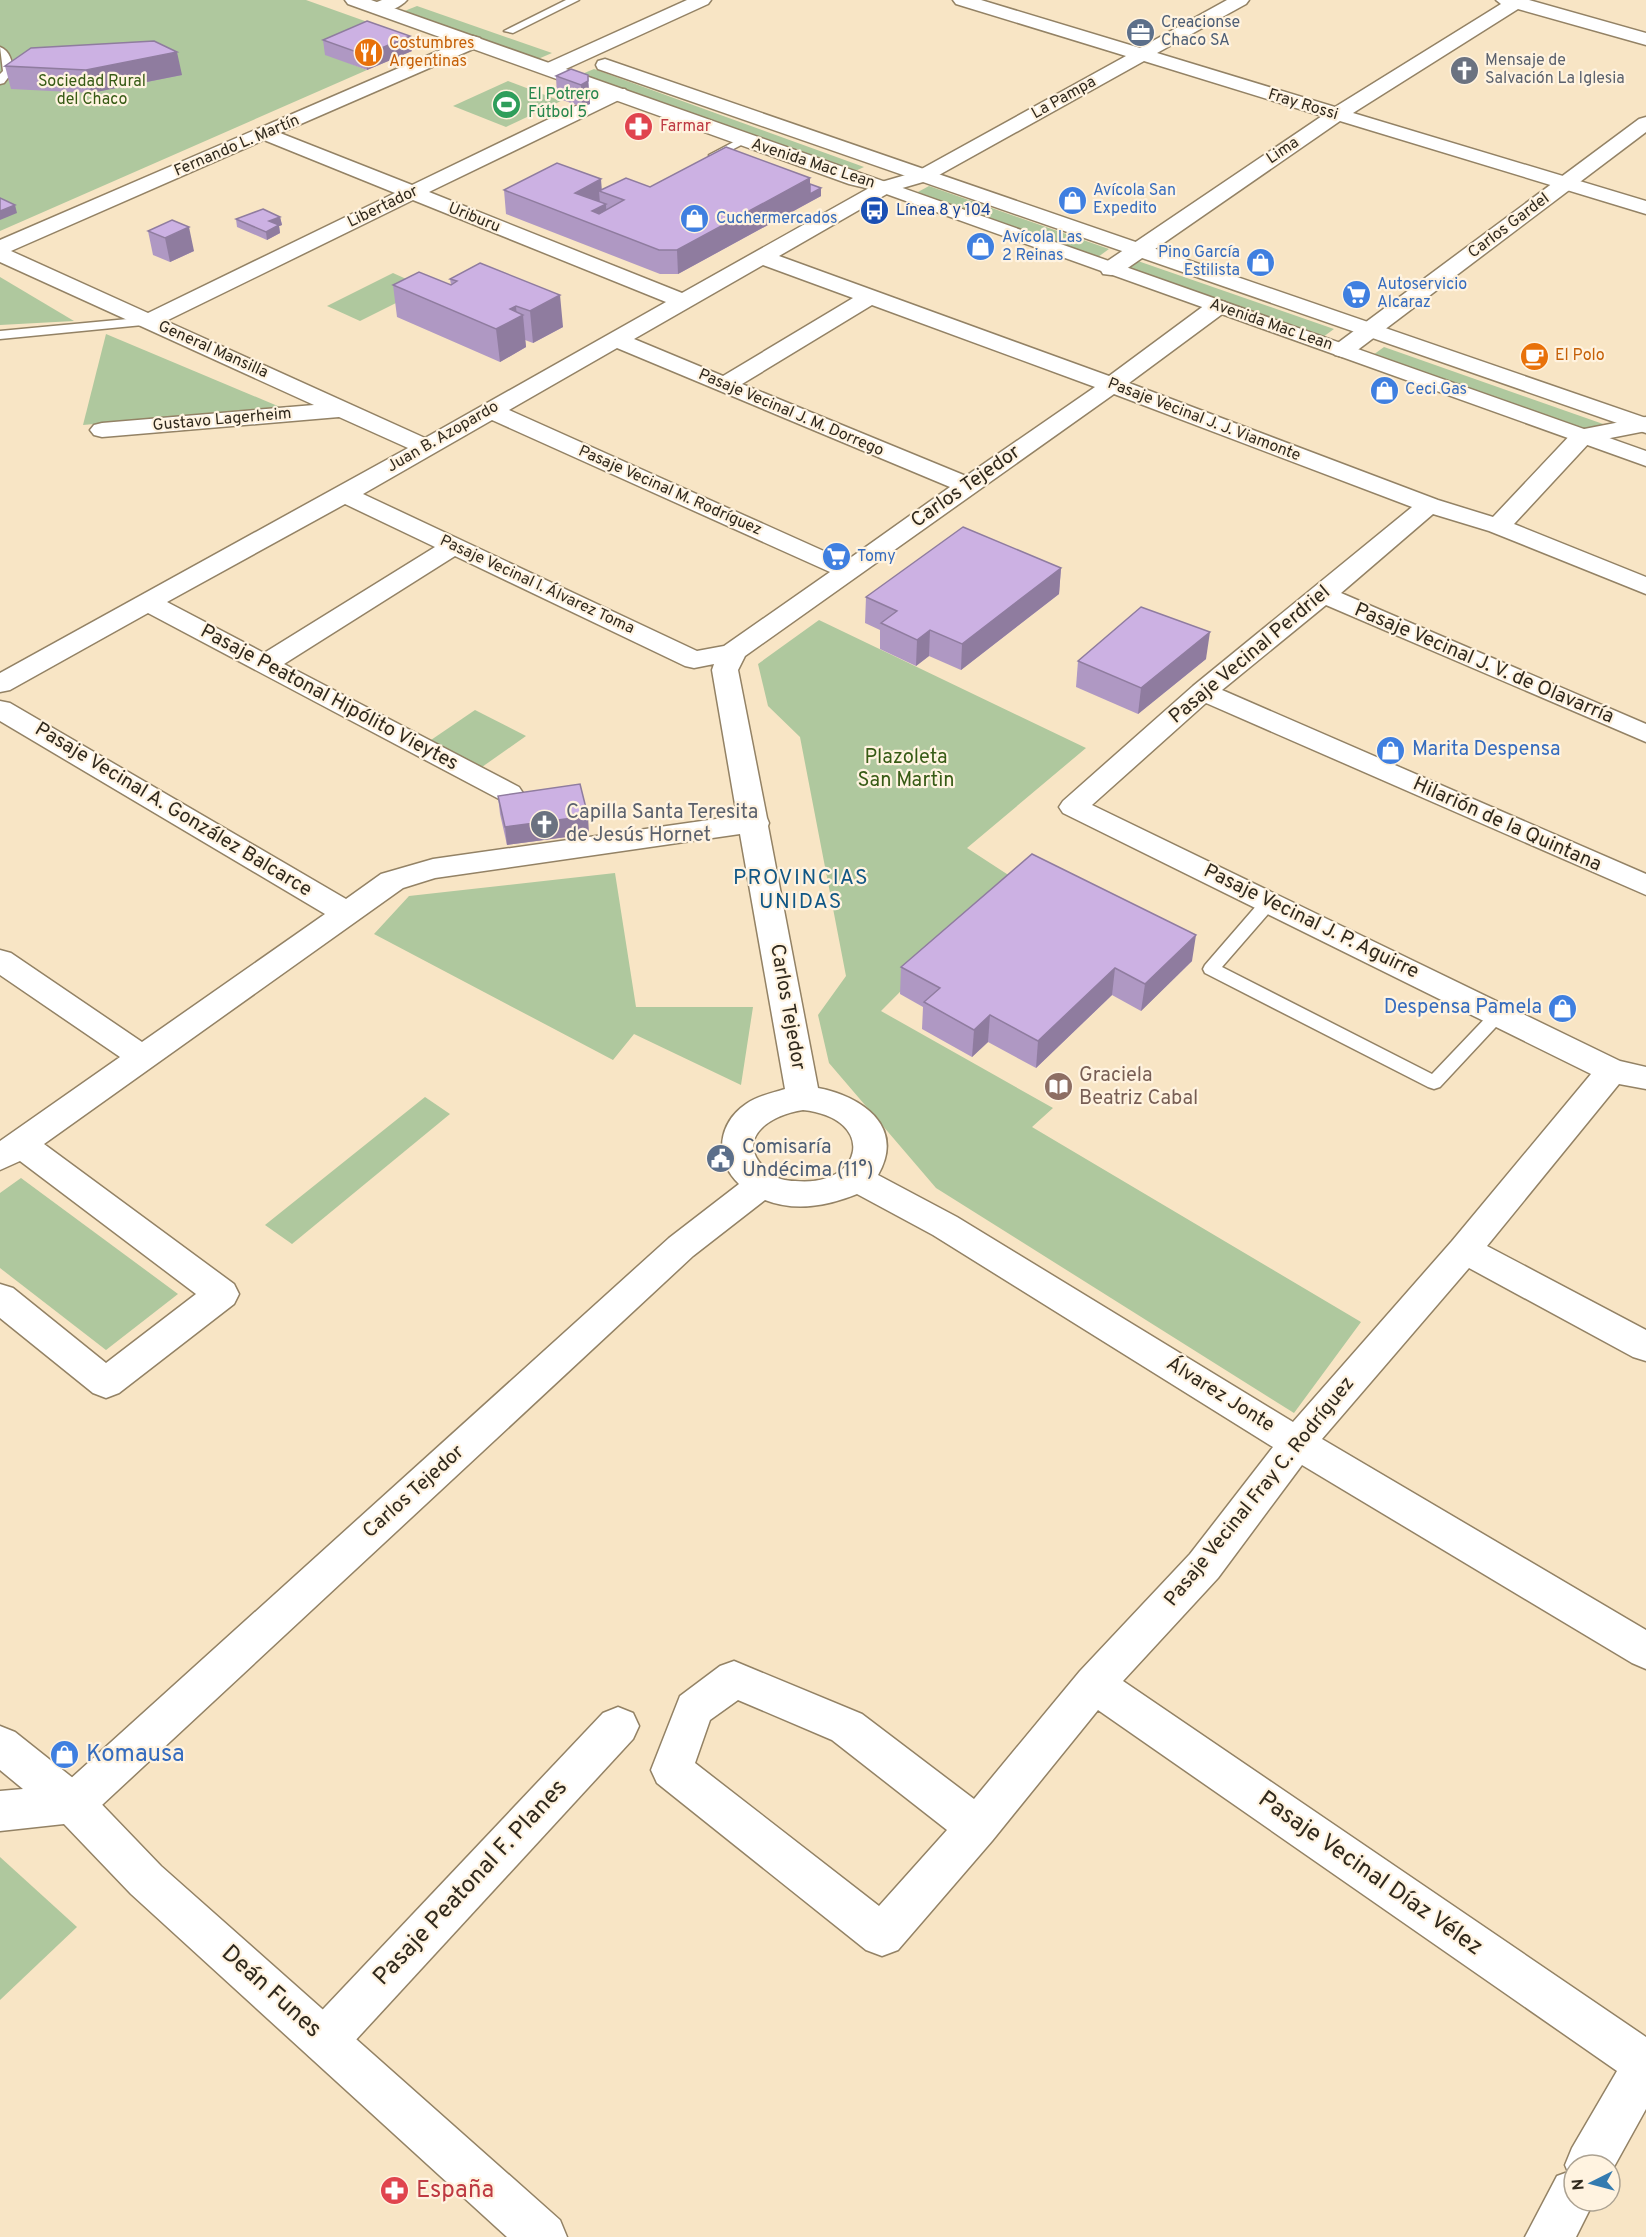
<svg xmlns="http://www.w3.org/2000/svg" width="1646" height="2237" font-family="Overpass,sans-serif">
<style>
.green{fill:#afc89e}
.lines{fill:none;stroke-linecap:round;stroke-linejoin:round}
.service-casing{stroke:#938265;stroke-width:3}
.minor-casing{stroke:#938265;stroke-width:3}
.tertiary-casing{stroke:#938265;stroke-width:3}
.secondary-casing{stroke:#938265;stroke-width:3}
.service{fill:#fff;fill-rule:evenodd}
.minor{fill:#fff;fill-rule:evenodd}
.tertiary{fill:#fff;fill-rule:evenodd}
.secondary{fill:#fff;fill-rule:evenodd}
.wall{fill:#af98c3}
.shaded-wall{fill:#8f7c9f}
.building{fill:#ccb1e3;stroke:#8f7c9f;stroke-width:1.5}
.labels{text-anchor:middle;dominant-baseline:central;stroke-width:4.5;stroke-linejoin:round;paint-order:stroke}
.far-service-label{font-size:16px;fill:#4e5e75;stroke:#fff3e0;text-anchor:start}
.far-food-label{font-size:16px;fill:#c56008;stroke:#fff3e0;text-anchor:start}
.far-worship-label{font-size:16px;fill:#5b616d;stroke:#fff3e0;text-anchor:start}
.far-park-label{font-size:16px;fill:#375b15;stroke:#fff3e0}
.far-leisure-label{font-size:16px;fill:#27864d;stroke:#fff3e0;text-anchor:start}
.far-street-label{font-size:16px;fill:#30291d;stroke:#fff3e0}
.far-health-label{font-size:16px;fill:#be3a42;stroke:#fff3e0;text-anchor:start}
.far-shop-label{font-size:16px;fill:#366cbe;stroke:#fff3e0;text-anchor:start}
.far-transit-label{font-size:16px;fill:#164399;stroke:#fff3e0;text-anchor:start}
.street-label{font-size:20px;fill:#30291d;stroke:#fff3e0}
.shop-label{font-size:20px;fill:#366cbe;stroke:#fff3e0;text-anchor:start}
.park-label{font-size:20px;fill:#375b15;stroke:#fff3e0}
.worship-label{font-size:20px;fill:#5b616d;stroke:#fff3e0;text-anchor:start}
.education-label{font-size:20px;fill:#785e54;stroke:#fff3e0;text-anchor:start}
.service-label{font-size:20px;fill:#4e5e75;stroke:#fff3e0;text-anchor:start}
.neighbourhood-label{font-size:21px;letter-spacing:1.5px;fill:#115785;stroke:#fff3e0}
.near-shop-label{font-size:24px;fill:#366cbe;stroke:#fff3e0;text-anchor:start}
.near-street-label{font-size:24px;fill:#30291d;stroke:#fff3e0}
.near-health-label{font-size:24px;fill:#be3a42;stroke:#fff3e0;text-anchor:start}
</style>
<rect width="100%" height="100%" fill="#f8e5c5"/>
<g class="green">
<polygon points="0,0 306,0 404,35 326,54 367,70 0,231"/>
<polygon points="417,6 552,53 538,59 402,12"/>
<polygon points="594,69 864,167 851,173 582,74"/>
<polygon points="508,81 561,101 506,127 453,106"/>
<polygon points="929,186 1109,249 1098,257 916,193"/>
<polygon points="1135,260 1334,329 1323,337 1123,267"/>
<polygon points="393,273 426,288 360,321 327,306"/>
<polygon points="0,277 74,321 0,325"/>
<polygon points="106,334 280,407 83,425"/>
<polygon points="1384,347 1606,425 1596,434 1373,355"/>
<polygon points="819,620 1086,748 967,848 1013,878 881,1011 1053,1108 1032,1127 1361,1322 1294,1413 936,1188 829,1063 818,1015 846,976 800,737 768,706 758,664"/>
<polygon points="475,710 526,736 482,767 431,740"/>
<polygon points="615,873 636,1007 753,1007 741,1085 634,1034 613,1060 374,934 409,896"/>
<polygon points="425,1097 450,1114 292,1244 265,1225"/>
<polygon points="21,1178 178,1294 106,1350 0,1268 0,1193"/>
<polygon points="0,1857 77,1927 0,2000"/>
</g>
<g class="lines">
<defs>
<g id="service">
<polygon points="566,0 579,0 513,33 504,31"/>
<path d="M0,47c10,4 12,14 13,24l-9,12 -4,1v-10l3,-3z"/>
<polygon points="743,137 747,138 747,142 718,157 714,158 709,155"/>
<polygon points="149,317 155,321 153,324 0,339 0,331"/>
<polygon points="1269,897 1275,898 1277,902 1275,906 1222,967 1432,1074 1493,1010 1505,1010 1508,1014 1440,1087 1434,1089 1428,1087 1205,973 1203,969 1205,965 1263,898"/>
</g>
<g id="minor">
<path d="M382,0h25c-7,8 -24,15 -35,12l-3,-4 3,-4z"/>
<polygon points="687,0 711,0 708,4 557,73 543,73 541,69 543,65"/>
<path d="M953,0h28l159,48 87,-48h22l-3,4 -89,49 178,54 166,-103 -5,-4h33l117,33v12l-128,-36 -165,104 293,88v13l-306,-93 -221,153 -8,1 -8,-1 -3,-5 3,-5 219,-148 -178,-55 -214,119 -38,11 -113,65 330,120 100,-74 8,-2 8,2 3,5 -3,5 -96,71 309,117 55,17 81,-86 72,-14v14l-56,11 -76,82 132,53v17l-157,-63 -56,-17 -92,79 305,131v18l-320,-137 -104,85 424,184v21l-440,-192 -114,102 528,256 26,6v22l-27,-5 -132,162 159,84v31l-13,-4 -164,-89 -147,171 324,191v39l-14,-6 -330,-198 -84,113 -95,103 523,356v72l-36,65v-9h-36v36h20l-18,36h-51l32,-61 11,-4 -3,-7 7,-17 45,-77 -519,-361 -106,131 -94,109 -16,6 -16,-6 -209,-167 -6,-13 29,-74 40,-30 14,-5 128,53 112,85 106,-128 110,-117 83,-107 -340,-212 -76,-41c-30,12 -61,18 -92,6l-72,56 -605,562 -15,5 -15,-5 -6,-14 6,-14 611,-552 70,-54c-25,-24 -22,-60 7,-80 11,-8 26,-11 39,-15l-45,-255 -305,44 -32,10 -359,256 190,140 5,10 -5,10 -115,89 -13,5 -13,-5 -93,-75v-34l13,4 93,75 90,-69 -176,-133 -20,9v-29l120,-84 -120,-82v-25l11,3 131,89 183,-128 -325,-193v-20l10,2 336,196 35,-25 52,-15 304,-43 -25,-146 2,-6 -20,4 -9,-2 -230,-110 -171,108 235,123 4,6 -4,6 -10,3 -10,-3 -351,-186 -138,77 -10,2v-19l408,-225 -69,-31 -237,20 -8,-2 -4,-5 4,-5 8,-2 212,-18 -314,-143v-22l473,-204 7,2 2,4 -2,4 -200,87 132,52 199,-96h14l3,4 -3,4 -196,95 253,101 196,-110 38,-11 210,-116 -170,-52zM264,140l131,53 -247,120 -137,-62zM413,200l253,102 -241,136 -259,-117zM763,265l90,33 -130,78 -89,-37zM872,305l223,82 -129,89 -224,-92zM617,348l333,139 -104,74 -337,-151zM1114,394l298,113 -219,179 -130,115 -4,6 4,6 528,261 -139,167 -159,181 -336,-205 -79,-42c28,-49 -17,-79 -60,-87l-50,-262 1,-3 -2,-5 -29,-148 7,-14zM492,420l338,152 -106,74 -27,5 -334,-157zM345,504l90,43 -171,106 -97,-51zM803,1110c75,8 61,78 -8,71 -9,0 -18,-2 -25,-8 -39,-32 -2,-58 33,-63zM738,1700l94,40 115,90 -68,76 -184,-143 15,-43z"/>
<polygon points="618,1707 633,1713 639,1726 633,1739 341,2056 325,2063 309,2056 302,2040 309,2024 603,1713"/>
</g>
<g id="tertiary">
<polygon points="1646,117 1646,132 1351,355 1343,357 1335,355 1332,350 1335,345 1639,119"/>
<polygon points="0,1726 15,1732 88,1790 161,1866 560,2220 567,2237 507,2237 131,1894 64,1824 0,1831 0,1791 23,1789 0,1770"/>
</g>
<g id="secondary">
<polygon points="345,0 371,0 1646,451 1646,466 878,191 849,184 348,4"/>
<polygon points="605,59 1646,418 1646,433 598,69 596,65 598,61"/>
</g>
</defs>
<use href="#service" class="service-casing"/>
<use href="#minor" class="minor-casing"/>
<use href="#tertiary" class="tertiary-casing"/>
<use href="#secondary" class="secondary-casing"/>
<use href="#service" class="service"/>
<use href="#minor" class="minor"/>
<use href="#tertiary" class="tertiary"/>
<use href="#secondary" class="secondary"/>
</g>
<g class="wall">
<polygon points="323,40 412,51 367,70 325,55"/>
<polygon points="5,66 182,75 91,93 11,89"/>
<polygon points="588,75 590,104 582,107 557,98 556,76"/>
<polygon points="810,184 821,196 678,274 660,274 506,214 504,190 602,189 650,187"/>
<polygon points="280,217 282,225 279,226 280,233 267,240 237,227 236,219"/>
<polygon points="148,231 194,251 170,262 153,255"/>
<polygon points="480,263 563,327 533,343 525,340 526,347 500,362 397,317 393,285 451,285 450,279"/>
<polygon points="1061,568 1059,594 961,670 929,656 916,666 880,649 880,630 865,623 866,597"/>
<polygon points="1206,659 1138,714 1076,687 1078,661"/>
<polygon points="498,796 589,834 507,845 500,814"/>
<polygon points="1192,961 1141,1011 1112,995 1036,1068 988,1042 972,1057 922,1029 923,1007 900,994 901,967"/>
</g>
<g class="shaded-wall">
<polygon points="410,36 412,51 367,70 365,55"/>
<polygon points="177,52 182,75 91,93 86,70"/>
<polygon points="588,81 590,104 582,107 581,85"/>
<polygon points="810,178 810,202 678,274 677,250"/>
<polygon points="601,179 602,192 599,191 600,204 575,193"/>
<polygon points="821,188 821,196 810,202 810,194"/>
<polygon points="606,204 607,228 592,211"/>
<polygon points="15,205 17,213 0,220 0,211"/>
<polygon points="280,217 282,225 279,226 280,233 267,240 266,232 269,221"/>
<polygon points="189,227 194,251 170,262 165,238"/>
<polygon points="560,295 563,327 533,343 530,311"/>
<polygon points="516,306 517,318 523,315 526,347 500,362 496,329 510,309"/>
<polygon points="1061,568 1059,594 961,670 962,644"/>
<polygon points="930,630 929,656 916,666 917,640"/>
<polygon points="1210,632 1206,659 1138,714 1141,688"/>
<polygon points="588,816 589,834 507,845 505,827"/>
<polygon points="1196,935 1192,961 1141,1011 1145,984"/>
<polygon points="1115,968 1112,995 1036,1068 1038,1041"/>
<polygon points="990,1015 988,1042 972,1057 974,1030"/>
</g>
<g class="building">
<polygon points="367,21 410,36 365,55 323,40"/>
<polygon points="154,41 177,52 86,70 5,66 31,48"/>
<polygon points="571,69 588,75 588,81 581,85 556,76"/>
<polygon points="726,147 810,178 677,250 659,250 504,190 557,163 601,179 575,193 606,204 592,211 599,214 624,200 599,191 626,178 650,187"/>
<polygon points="810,184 821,188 810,194"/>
<polygon points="0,198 15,205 0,211"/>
<polygon points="263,209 280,217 269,221 279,225 266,232 236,219"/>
<polygon points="172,220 189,227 165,238 148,231"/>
<polygon points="480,263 560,295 530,311 516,306 510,309 523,315 496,329 393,285 419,272 451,285 457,281 450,279"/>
<polygon points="963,527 1061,568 962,644 930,630 917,640 881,623 897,611 866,597"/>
<polygon points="1141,607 1210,632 1141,688 1078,661"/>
<polygon points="580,784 588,816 505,827 498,796"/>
<polygon points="1032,854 1196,935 1145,984 1115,968 1038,1041 990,1015 974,1030 924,1002 940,988 901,967"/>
</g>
<defs>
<symbol id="office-disc" viewBox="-11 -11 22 22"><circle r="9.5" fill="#5c6f8a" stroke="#fff3e0"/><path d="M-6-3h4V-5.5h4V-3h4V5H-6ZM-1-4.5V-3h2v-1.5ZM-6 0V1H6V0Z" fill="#fff"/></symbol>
<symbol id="restaurant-disc" viewBox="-11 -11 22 22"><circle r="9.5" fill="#e8710a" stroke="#fff3e0"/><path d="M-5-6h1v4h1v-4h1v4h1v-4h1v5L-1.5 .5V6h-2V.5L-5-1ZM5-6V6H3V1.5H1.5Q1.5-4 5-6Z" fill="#fff"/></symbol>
<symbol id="church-disc" viewBox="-11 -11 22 22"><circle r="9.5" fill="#6b7280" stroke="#fff3e0"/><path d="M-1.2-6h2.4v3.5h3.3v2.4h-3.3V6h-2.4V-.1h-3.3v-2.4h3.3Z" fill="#fff"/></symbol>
<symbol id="stadium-disc" viewBox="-11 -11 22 22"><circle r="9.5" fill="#2e9e5b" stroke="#fff3e0"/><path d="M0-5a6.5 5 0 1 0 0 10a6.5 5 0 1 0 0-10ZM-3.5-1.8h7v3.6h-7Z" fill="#fff"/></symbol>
<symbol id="pharmacy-disc" viewBox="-11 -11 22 22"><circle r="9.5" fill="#e0444e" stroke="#fff3e0"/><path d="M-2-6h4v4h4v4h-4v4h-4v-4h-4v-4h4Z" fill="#fff"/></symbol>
<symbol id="shop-disc" viewBox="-11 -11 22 22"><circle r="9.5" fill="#3f7fe0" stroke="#fff3e0"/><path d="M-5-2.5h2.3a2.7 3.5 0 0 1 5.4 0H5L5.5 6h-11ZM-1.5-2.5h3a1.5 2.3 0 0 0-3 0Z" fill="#fff"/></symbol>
<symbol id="bus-disc" viewBox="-11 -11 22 22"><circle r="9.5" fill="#1a4fb4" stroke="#fff3e0"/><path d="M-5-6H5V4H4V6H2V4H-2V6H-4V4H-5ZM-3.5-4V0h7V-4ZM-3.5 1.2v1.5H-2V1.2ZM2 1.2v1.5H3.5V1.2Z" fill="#fff"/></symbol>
<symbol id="supermarket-disc" viewBox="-11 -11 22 22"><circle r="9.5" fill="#3f7fe0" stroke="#fff3e0"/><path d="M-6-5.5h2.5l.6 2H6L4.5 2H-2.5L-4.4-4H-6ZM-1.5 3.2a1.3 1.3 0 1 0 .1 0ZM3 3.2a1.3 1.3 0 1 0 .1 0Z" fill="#fff"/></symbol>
<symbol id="cafe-disc" viewBox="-11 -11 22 22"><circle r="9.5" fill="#e8710a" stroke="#fff3e0"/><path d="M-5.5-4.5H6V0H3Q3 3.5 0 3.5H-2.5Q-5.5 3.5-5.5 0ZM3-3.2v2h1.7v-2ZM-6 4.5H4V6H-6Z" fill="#fff"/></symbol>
<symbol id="library-disc" viewBox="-11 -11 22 22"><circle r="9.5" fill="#8d6e63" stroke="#fff3e0"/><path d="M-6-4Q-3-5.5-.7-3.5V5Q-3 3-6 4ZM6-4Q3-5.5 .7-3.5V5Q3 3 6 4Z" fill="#fff"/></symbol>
<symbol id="civic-disc" viewBox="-11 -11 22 22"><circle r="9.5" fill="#5c6f8a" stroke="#fff3e0"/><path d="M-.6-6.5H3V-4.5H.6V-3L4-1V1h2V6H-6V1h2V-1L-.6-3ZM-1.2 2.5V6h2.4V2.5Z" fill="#fff"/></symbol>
</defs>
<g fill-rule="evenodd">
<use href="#office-disc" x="1124" y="16" width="33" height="33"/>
<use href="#restaurant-disc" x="352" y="36" width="33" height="33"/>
<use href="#church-disc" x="1448" y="54" width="33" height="33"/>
<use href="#stadium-disc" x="490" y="88" width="33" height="33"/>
<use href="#pharmacy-disc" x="622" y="110" width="33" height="33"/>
<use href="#shop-disc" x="1056" y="184" width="33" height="33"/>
<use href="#bus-disc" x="858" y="194" width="33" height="33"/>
<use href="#shop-disc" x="678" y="202" width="33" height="33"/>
<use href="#shop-disc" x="964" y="230" width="33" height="33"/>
<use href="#shop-disc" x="1244" y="246" width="33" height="33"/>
<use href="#supermarket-disc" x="1340" y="278" width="33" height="33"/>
<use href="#cafe-disc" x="1518" y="340" width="33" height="33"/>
<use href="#shop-disc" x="1368" y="374" width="33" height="33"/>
<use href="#supermarket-disc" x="820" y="540" width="33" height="33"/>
<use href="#shop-disc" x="1374" y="734" width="33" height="33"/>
<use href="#church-disc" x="528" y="808" width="33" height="33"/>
<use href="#shop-disc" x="1546" y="992" width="33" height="33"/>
<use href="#library-disc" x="1042" y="1070" width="33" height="33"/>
<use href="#civic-disc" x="704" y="1142" width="33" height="33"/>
<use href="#shop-disc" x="48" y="1738" width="33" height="33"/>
<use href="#pharmacy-disc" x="378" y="2174" width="33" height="33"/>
</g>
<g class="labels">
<g class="far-service-label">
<text x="1161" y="23">Creacionse<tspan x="1161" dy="18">Chaco SA</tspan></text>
</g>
<g class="far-food-label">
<text x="389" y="44">Costumbres<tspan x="389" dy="18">Argentinas</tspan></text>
<text x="1555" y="356">El Polo</text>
</g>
<g class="far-worship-label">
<text x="1485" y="61">Mensaje de<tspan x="1485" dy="18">Salvación La Iglesia</tspan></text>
</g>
<g class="far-park-label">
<text x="92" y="82">Sociedad Rural<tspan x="92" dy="18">del Chaco</tspan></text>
</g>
<g class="far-leisure-label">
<text x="528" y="95">El Potrero<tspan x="528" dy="18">Fútbol 5</tspan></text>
</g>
<g class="far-street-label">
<text transform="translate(1064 98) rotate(-29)">La Pampa</text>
<text transform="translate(1303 105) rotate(17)">Fray Rossi</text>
<text transform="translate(237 146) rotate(-23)">Fernando L. Martín</text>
<text transform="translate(1283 151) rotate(-34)">Lima</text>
<text transform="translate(813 164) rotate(18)">Avenida Mac Lean</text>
<text transform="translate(383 207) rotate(-26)">Libertador</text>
<text transform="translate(474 218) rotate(22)">Uriburu</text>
<text transform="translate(1509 226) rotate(-37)">Carlos Gardel</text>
<text transform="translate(1271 325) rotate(19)">Avenida Mac Lean</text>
<text transform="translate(213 350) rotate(24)">General Mansilla</text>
<text transform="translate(791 413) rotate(23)">Pasaje Vecinal J. M. Dorrego</text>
<text transform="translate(222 420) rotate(-5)">Gustavo Lagerheim</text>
<text transform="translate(1204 420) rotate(21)">Pasaje Vecinal J. J. Viamonte</text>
<text transform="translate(443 437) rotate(-30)">Juan B. Azopardo</text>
<text transform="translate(670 491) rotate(24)">Pasaje Vecinal M. Rodríguez</text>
<text transform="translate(537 585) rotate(25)">Pasaje Vecinal I. Álvarez Toma</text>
</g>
<g class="far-health-label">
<text x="660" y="127">Farmar</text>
</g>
<g class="far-shop-label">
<text x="1093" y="191">Avícola San<tspan x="1093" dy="18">Expedito</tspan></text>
<text x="716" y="219">Cuchermercados</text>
<text x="1002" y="238">Avícola Las<tspan x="1002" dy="18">2 Reinas</tspan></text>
<text x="1240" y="253" text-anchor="end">Pino García<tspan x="1240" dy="18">Estilista</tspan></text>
<text x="1377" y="285">Autoservicio<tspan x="1377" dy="18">Alcaraz</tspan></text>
<text x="1405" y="390">Ceci Gas</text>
<text x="857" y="557">Tomy</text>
</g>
<g class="far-transit-label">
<text x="896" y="211">Línea 8 y 104</text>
</g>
<g class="street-label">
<text transform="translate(966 487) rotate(-35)">Carlos Tejedor</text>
<text transform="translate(1250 655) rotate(-40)">Pasaje Vecinal Perdriel</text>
<text transform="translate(1484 664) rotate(23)">Pasaje Vecinal J. V. de Olavarría</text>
<text transform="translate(329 698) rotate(28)">Pasaje Peatonal Hipólito Vieytes</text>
<text transform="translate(173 810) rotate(31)">Pasaje Vecinal A. González Balcarce</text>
<text transform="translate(1507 825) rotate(24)">Hilarión de la Quintana</text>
<text transform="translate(1311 922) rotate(26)">Pasaje Vecinal J. P. Aguirre</text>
<text transform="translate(787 1007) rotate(80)">Carlos Tejedor</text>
<text transform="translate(1220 1395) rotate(32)">Álvarez Jonte</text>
<text transform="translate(414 1492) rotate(-42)">Carlos Tejedor</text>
<text transform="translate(1260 1492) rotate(-51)">Pasaje Vecinal Fray C. Rodríguez</text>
</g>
<g class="shop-label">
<text x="1412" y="750">Marita Despensa</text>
<text x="1542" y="1008" text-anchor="end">Despensa Pamela</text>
</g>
<g class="park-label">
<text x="906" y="758">Plazoleta<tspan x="906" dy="23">San Martìn</tspan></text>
</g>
<g class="worship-label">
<text x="566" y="813">Capilla Santa Teresita<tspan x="566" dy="23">de Jesús Hornet</tspan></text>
</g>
<g class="education-label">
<text x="1079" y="1076">Graciela<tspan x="1079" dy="23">Beatriz Cabal</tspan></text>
</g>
<g class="service-label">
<text x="742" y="1148">Comisaría<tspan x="742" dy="23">Undécima (11°)</tspan></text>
</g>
<g class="neighbourhood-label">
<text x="801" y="878">PROVINCIAS<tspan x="801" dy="24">UNIDAS</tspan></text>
</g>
<g class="near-shop-label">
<text x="86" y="1755">Komausa</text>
</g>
<g class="near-street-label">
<text transform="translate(1370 1874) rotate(35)">Pasaje Vecinal Díaz Vélez</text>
<text transform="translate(471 1883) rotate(-47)">Pasaje Peatonal F. Planes</text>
<text transform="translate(271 1992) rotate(42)">Deán Funes</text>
</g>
<g class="near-health-label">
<text x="416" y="2191">España</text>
</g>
</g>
<g transform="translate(1592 2183) rotate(264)"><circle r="28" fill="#fff3e0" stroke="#aca292" stroke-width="1.5"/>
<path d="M0-4.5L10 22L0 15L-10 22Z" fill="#347bb0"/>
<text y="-9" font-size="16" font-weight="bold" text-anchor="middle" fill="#30291d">N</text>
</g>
</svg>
